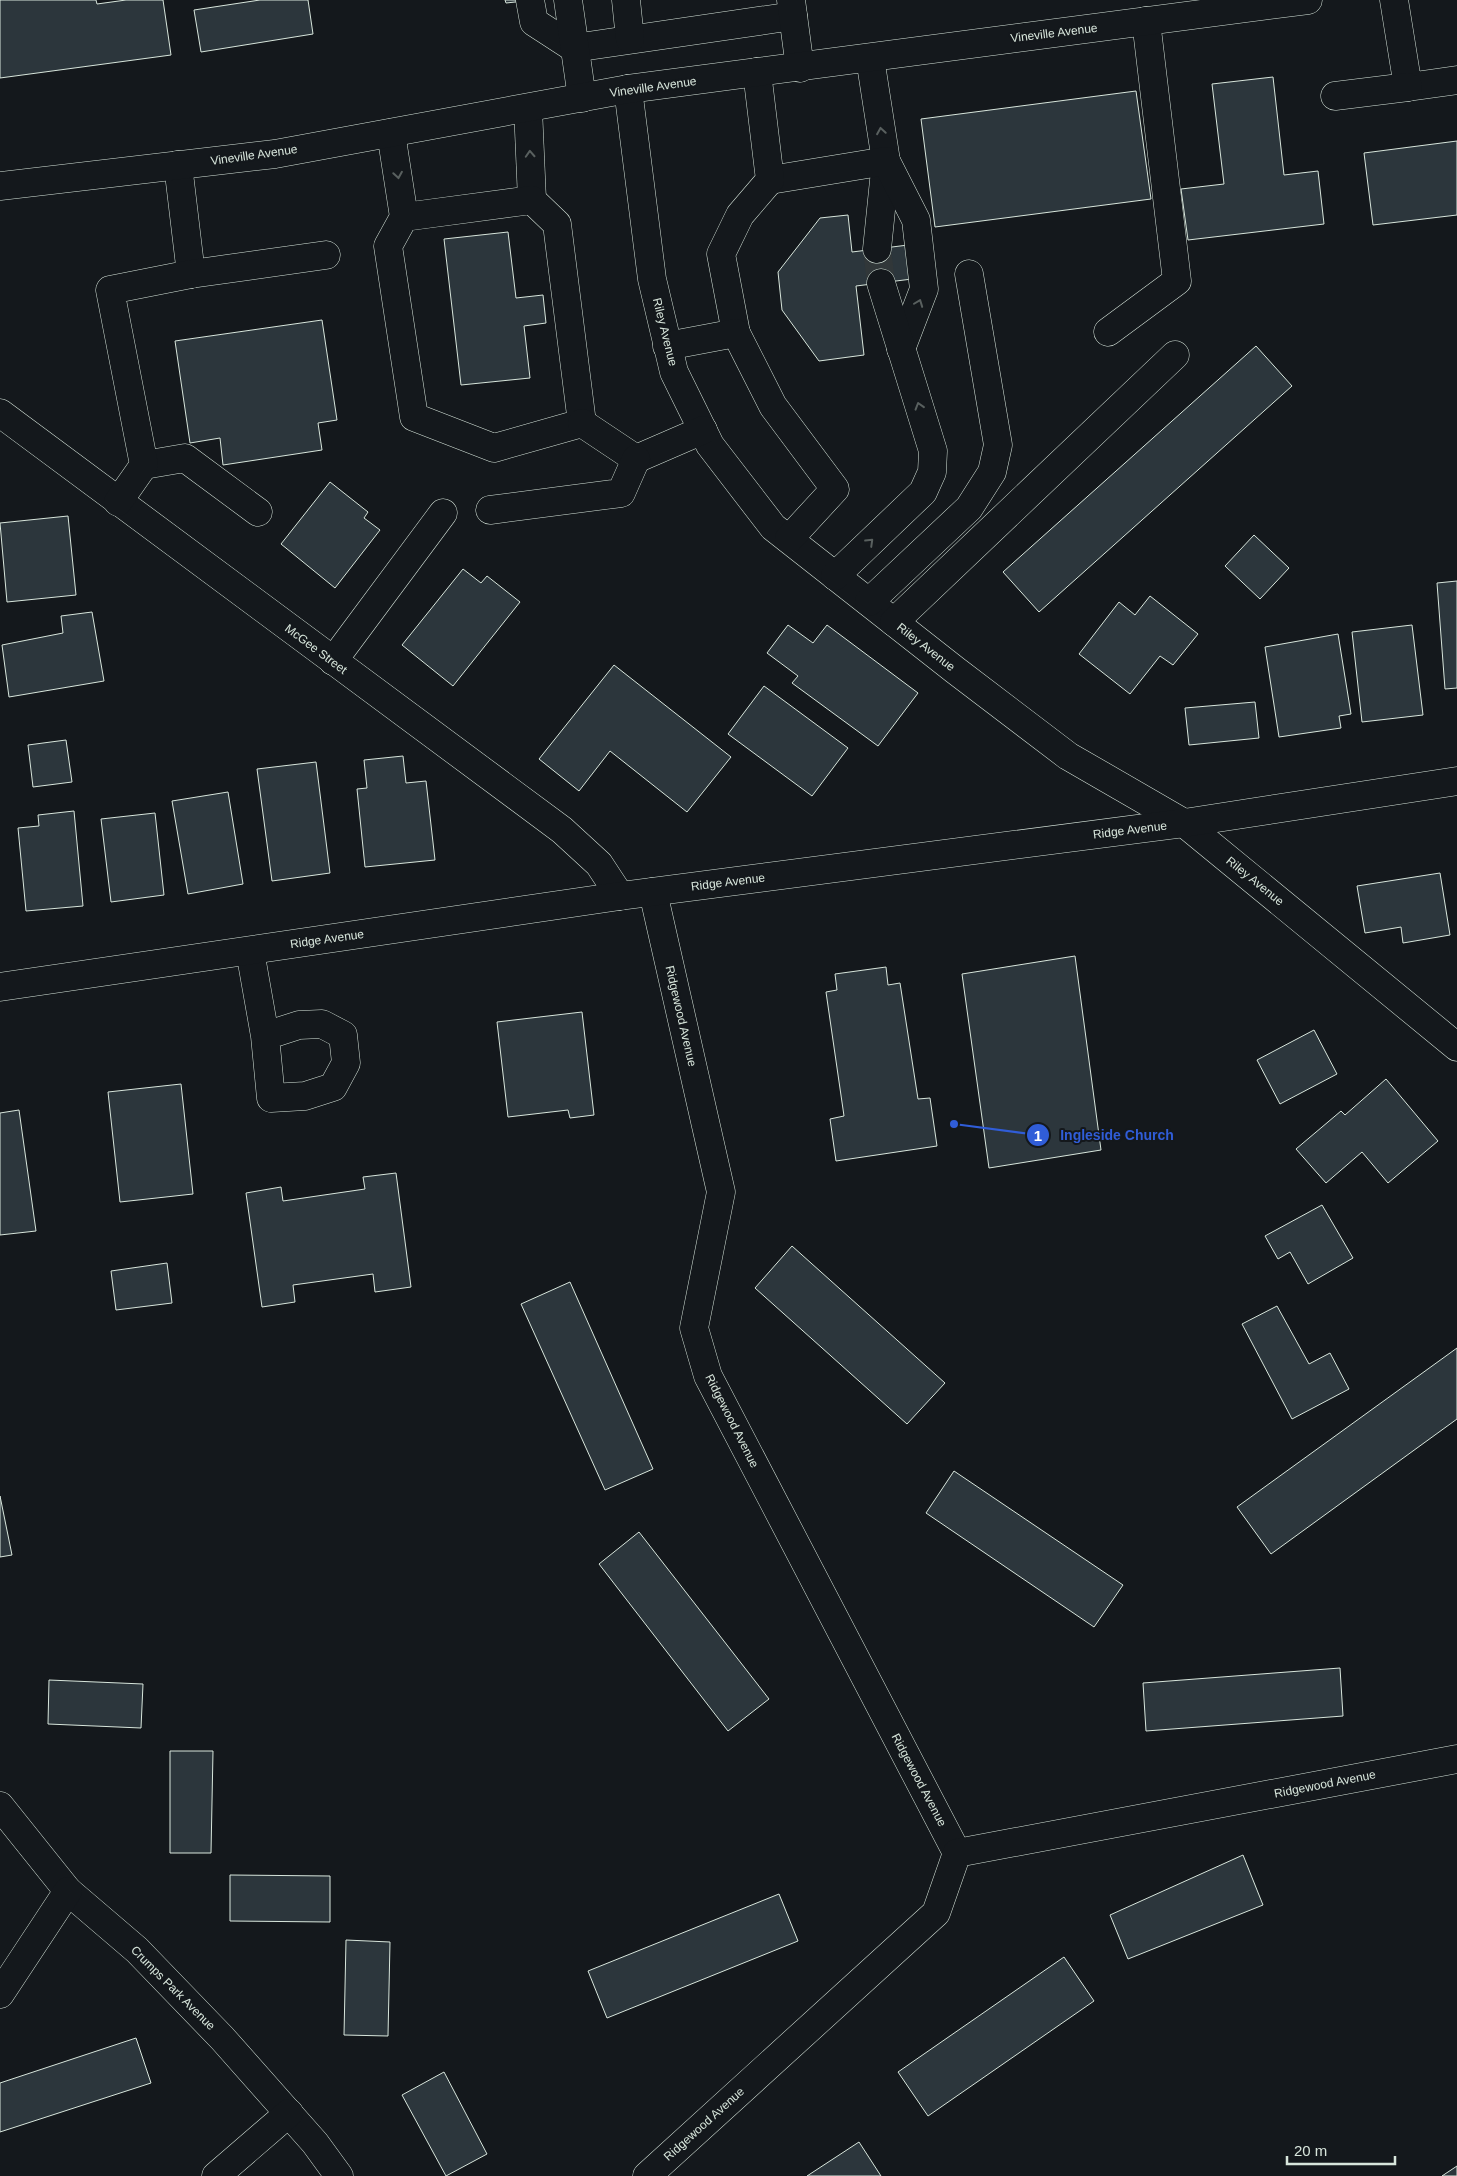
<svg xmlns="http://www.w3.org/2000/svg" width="1457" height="2176" font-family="Arial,sans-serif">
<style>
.building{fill:#2c363c;stroke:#d8e6dc}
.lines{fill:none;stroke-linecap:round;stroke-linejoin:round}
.minor-tunnel{stroke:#313739;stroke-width:28;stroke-dasharray:28 14;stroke-linecap:butt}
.minor-casing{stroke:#d8e6dc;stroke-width:29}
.major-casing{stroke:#d8e6dc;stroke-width:29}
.minor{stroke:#14181c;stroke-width:28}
.major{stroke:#14181c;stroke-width:28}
.oneway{stroke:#59605f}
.labels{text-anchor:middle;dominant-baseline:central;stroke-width:4;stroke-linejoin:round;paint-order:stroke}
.street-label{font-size:12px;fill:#d8e6dc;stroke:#14181c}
.leader{fill:none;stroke:#305dd8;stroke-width:2}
.callout-dot{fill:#305dd8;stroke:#14181c;stroke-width:2}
.mark-label{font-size:15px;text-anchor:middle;font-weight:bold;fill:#fff}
.callout-label{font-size:14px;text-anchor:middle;font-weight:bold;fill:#305dd8;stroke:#14181c;stroke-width:4;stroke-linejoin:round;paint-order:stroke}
</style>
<rect width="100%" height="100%" fill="#14181c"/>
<g class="building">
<polygon points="0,0 96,0 97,4 126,0 163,0 171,55 0,78"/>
<polygon points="260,0 308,0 313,34 201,52 194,10"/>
<polygon points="505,0 534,0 506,3"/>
<polygon points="1273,77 1284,175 1318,171 1324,224 1188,240 1181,189 1224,184 1212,84"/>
<polygon points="1136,91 1151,199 935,227 921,119"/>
<polygon points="1457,141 1457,215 1373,225 1364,153"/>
<polygon points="848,215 852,252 916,244 920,278 856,286 864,355 819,361 782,310 778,272 820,218"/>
<polygon points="508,232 516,298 543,295 546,323 524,326 530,378 461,385 444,239"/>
<polygon points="322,320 337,420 318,423 322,450 223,465 220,438 190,443 175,341"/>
<polygon points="1256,346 1292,386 1039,612 1003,572"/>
<polygon points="330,482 368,512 364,518 380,530 335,588 281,544"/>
<polygon points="68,516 76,595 7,602 0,523"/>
<polygon points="1254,535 1289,568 1260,599 1225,566"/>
<polygon points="463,569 481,583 487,576 520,602 453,686 402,645"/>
<polygon points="1457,581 1457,688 1445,689 1437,583"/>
<polygon points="1150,596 1198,634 1173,665 1160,656 1130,694 1079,654 1119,602 1135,615"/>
<polygon points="92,612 104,681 9,697 2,645 63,633 61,616"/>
<polygon points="788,625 813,643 827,625 918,693 878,746 792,683 798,676 767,653"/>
<polygon points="1412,625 1423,715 1362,722 1352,632"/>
<polygon points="1338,634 1351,714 1339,716 1341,728 1279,737 1265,647"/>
<polygon points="614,665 731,757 687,812 610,751 579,791 539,759"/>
<polygon points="764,686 848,748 812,796 728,734"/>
<polygon points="1255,702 1259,738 1189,745 1185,708"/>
<polygon points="66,740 72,782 33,787 28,745"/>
<polygon points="403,756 406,783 426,781 435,860 365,867 357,789 367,788 364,760"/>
<polygon points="316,762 330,873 272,881 257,769"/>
<polygon points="228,792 243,884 188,894 172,801"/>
<polygon points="74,811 83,906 26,911 18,828 39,826 38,815"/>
<polygon points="155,813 164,895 111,902 101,819"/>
<polygon points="1440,873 1450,935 1403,943 1401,927 1365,933 1357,886"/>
<polygon points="1075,956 1101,1150 989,1168 962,974"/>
<polygon points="886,967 888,985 900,983 918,1099 930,1098 937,1146 836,1161 830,1119 844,1116 826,992 837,990 835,974"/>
<polygon points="582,1012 594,1115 570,1118 568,1110 508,1117 497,1022"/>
<polygon points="1314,1030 1337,1074 1280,1104 1257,1060"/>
<polygon points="1386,1079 1438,1141 1388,1183 1362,1152 1326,1183 1296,1149 1341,1111 1345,1115"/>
<polygon points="181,1084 193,1194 120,1202 108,1092"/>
<polygon points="19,1110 36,1231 0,1235 0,1113"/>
<polygon points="396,1173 411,1287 375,1292 373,1274 293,1285 295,1302 262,1307 246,1193 281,1187 283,1201 365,1189 363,1177"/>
<polygon points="1322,1205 1353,1258 1308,1284 1290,1252 1278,1259 1265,1236"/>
<polygon points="792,1246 945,1383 907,1424 755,1288"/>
<polygon points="167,1263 172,1303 116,1310 111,1271"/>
<polygon points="570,1282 653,1469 605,1490 521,1304"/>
<polygon points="1277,1306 1309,1364 1330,1353 1349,1389 1292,1419 1242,1324"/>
<polygon points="1457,1348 1457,1419 1271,1554 1237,1507"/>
<polygon points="954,1471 1123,1585 1094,1627 926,1513"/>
<polygon points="0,1496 12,1555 0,1557"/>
<polygon points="639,1532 769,1699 728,1731 599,1564"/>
<polygon points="1340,1668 1343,1716 1146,1731 1143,1683"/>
<polygon points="49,1680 143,1684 141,1728 48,1724"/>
<polygon points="170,1751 213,1751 211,1853 170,1853"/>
<polygon points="1243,1855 1263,1905 1128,1959 1110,1915"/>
<polygon points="230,1875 330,1876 330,1922 230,1921"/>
<polygon points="779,1894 798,1941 607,2018 588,1971"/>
<polygon points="346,1940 390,1942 388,2036 344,2035"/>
<polygon points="1064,1957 1094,2001 928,2116 898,2072"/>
<polygon points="136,2038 151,2083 0,2132 0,2083"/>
<polygon points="444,2072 487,2154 446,2176 402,2095"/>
<polygon points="859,2142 881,2176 807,2176"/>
<polygon points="1457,2166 1457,2176 1442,2176"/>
</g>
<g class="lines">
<polyline class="minor-tunnel" points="877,249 881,283"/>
<defs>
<g id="minor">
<polyline points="530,0 534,22 574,48 793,16"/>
<polyline points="568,0 582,98"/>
<polyline points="626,0 630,39"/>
<polyline points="791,0 800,68"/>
<polyline points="1394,0 1408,87 1457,80"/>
<polyline points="870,58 886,161 877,249"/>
<polyline points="628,89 652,279 674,372 710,445 773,527 955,670 1068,756 1184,823 1457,1047"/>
<polyline points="1335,96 1408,87"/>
<polyline points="528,108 532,200"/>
<polyline points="391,133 404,217 388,246 414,417 494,448 582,423 557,224 532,200 404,217"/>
<polyline points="178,165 191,274"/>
<polyline points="770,180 886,161 916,220 924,289 901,349"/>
<polyline points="1108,332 1177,281 1146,21"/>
<polyline points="736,333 721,254 740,215 770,180 757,72"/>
<polyline points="667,346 736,333 773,406 835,489 789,539"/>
<polyline points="0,413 562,830 599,864 620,896"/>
<polyline points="582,423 636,459 703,430"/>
<polyline points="144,465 185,458 258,512"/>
<polyline points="118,502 144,465 110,290 191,274 326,255"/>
<polyline points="490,510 621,493 636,459"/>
<polyline points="835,576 923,492 932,472 933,451 881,283"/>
<polyline points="869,602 969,508 992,472 998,445 969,274"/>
<polyline points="894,622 1175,355"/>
<polyline points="333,661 443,513"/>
<polyline points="653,892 721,1192 694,1328 708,1376 957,1853"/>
<polyline points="250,951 265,1036 271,1098 305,1096 333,1087 346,1063 343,1035 322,1024 299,1025 265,1036"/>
<polyline points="0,987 620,896 1184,823 1457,781"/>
<polyline points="0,1806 68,1891 137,1950 222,2038 315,2143 339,2176"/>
<polyline points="0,1994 68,1891"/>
<polyline points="216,2176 289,2113"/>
<polyline points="647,2176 936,1913 957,1853 1457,1759"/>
</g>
<polyline id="major" points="0,186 275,154 628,89 1308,0"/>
</defs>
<use href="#minor" class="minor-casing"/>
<use href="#major" class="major-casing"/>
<use href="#minor" class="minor"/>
<use href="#major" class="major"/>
</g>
<defs><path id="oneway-chevron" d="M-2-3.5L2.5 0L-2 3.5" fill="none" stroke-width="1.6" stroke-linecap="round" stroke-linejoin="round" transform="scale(1.25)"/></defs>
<g class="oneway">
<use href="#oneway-chevron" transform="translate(881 131) rotate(-99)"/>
<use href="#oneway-chevron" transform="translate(530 154) rotate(-93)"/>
<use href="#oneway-chevron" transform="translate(398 175) rotate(81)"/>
<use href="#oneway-chevron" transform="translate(919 303) rotate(-69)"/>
<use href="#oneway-chevron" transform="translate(919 406) rotate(-107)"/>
<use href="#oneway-chevron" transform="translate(870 542) rotate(-44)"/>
</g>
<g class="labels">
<g class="street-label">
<text transform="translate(1054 33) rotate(-7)">Vineville Avenue</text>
<text transform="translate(653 87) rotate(-8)">Vineville Avenue</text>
<text transform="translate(254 155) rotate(-8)">Vineville Avenue</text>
<text transform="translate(665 332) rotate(76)">Riley Avenue</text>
<text transform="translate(926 647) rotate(38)">Riley Avenue</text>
<text transform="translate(316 649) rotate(37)">McGee Street</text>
<text transform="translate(1130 830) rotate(-7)">Ridge Avenue</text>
<text transform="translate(1255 881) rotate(39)">Riley Avenue</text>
<text transform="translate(728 882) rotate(-7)">Ridge Avenue</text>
<text transform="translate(327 939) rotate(-8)">Ridge Avenue</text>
<text transform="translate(681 1016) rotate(77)">Ridgewood Avenue</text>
<text transform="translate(732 1421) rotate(63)">Ridgewood Avenue</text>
<text transform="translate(919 1780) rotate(62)">Ridgewood Avenue</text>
<text transform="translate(1325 1784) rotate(-11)">Ridgewood Avenue</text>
<text transform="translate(173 1988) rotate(45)">Crumps Park Avenue</text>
<text transform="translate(704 2124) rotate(-42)">Ridgewood Avenue</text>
</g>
</g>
<path class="leader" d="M954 1124L1038 1135"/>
<g class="callout-dot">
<circle cx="954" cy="1124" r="5"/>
<circle cx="1038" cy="1135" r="12"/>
</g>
<g class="mark-label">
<text x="1038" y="1141">1</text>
</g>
<g class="callout-label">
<text x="1117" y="1140">Ingleside Church</text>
</g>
<path d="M1287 2156v8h108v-8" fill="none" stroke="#d8e6dc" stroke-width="2.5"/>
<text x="1294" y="2156" font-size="15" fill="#d8e6dc" stroke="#14181c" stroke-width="4" paint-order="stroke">20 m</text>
</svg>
